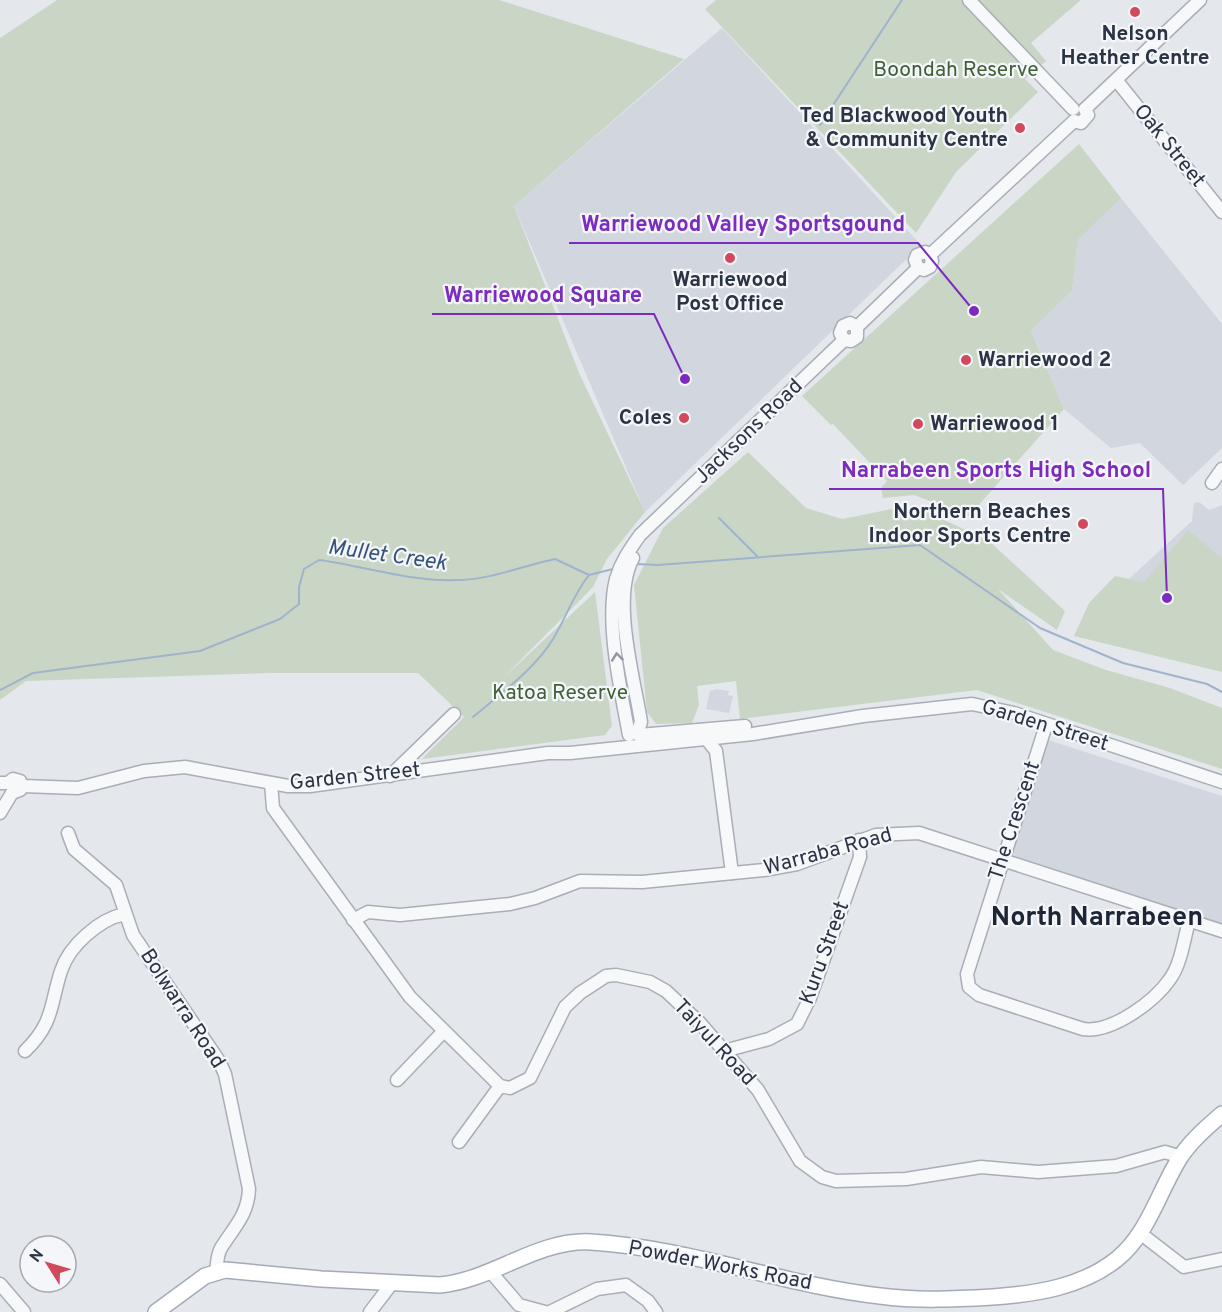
<svg xmlns="http://www.w3.org/2000/svg" width="1222" height="1312" font-family="Overpass,sans-serif">
<style>
.built{fill:#d2d6de}
.green{fill:#c9d6c5}
.lines{fill:none;stroke-linecap:round;stroke-linejoin:round}
.stream{stroke:#9fb4cc;stroke-width:2}
.minor-casing{stroke:#a9aeb7;stroke-width:15}
.major-casing{stroke:#a3abb8;stroke-width:18}
.minor{stroke:#f7f8fa;stroke-width:12}
.major{stroke:#fff;stroke-width:15}
.oneway{stroke:#9196a0}
.poi-dot{fill:#d1495b;stroke:#f4f6f9;stroke-width:2}
.labels{text-anchor:middle;dominant-baseline:central;stroke-width:4.5;stroke-linejoin:round;paint-order:stroke}
.poi-label{font-size:21px;font-weight:bold;fill:#2b3445;stroke:#f4f6f9;text-anchor:end}
.park-label{font-size:21px;fill:#3f6138;stroke:#f4f6f9}
.street-label{font-size:21px;fill:#2b3445;stroke:#f4f6f9}
.water-label{font-size:22px;font-style:italic;fill:#34527a;stroke:#f4f6f9}
.district-label{font-size:27px;font-weight:bold;fill:#1d2536;stroke:#f4f6f9}
.leader{fill:none;stroke:#7b2cbf;stroke-width:2}
.callout-dot{fill:#7b2cbf;stroke:#f4f6f9;stroke-width:2}
.callout-label{font-size:22px;text-anchor:middle;font-weight:bold;fill:#7b2cbf;stroke:#f4f6f9;stroke-width:4.5;stroke-linejoin:round;paint-order:stroke}
</style>
<rect width="100%" height="100%" fill="#e4e7ec"/>
<g class="built">
<polygon points="722,28 921,245 645,512 514,206"/>
<polygon points="1121,198 1222,324 1222,448 1183,485 1140,443 1111,448 1064,409 1031,331 1072,291 1078,240"/>
<polygon points="1199,502 1209,510 1222,505 1222,657 1095,617 1130,578 1192,521 1194,503"/>
<polygon points="717,689 729,691 728,695 733,696 729,713 706,709 710,691"/>
<polygon points="1048,740 1222,796 1222,925 1009,855"/>
</g>
<g class="green">
<polygon points="57,0 499,0 684,59 514,206 580,375 645,512 607,559 593,587 502,679 595,592 612,726 605,735 422,759 464,717 418,673 268,673 26,681 0,700 0,38"/>
<polygon points="716,0 1081,0 1031,43 1046,61 1025,79 1038,92 956,172 916,233 705,9"/>
<polygon points="1079,144 1121,198 1078,240 1072,291 1031,331 1064,409 969,516 914,495 883,498 881,488 887,481 833,424 831,425 802,396"/>
<polygon points="748,452 806,508 842,519 892,509 921,509 989,541 1065,611 1057,630 998,589 1053,650 1106,670 1170,688 1222,708 1222,769 977,690 740,719 736,681 697,686 699,705 692,723 656,724 647,712 634,585 663,528"/>
<polygon points="1188,530 1222,558 1222,672 1074,636 1089,603 1115,576 1144,582"/>
</g>
<g class="lines">
<g class="stream">
<polyline points="820,125 902,0"/>
<polyline points="719,518 757,556"/>
<polyline points="636,564 658,565 920,545 1040,628 1123,663 1207,684 1222,692"/>
<path d="M0,690l33,-17 167,-22 80,-32 19,-15v-17l5,-18 15,-9c46,6 91,22 137,20 34,0 66,-14 99,-21l34,16 24,-6"/>
<path d="M473,717c26,-22 63,-49 80,-78 13,-21 20,-44 36,-64"/>
</g>
<defs>
<g id="minor">
<polyline points="969,0 1073,109"/>
<polyline points="1117,81 1222,212"/>
<polyline points="1085,109 1200,0"/>
<polyline points="1074,121 1081,123 1088,115 1085,109"/>
<polyline points="930,255 1074,121"/>
<polyline points="918,268 915,260 917,255 925,252 930,255"/>
<polyline points="918,268 924,270 930,267 932,261 930,255"/>
<polyline points="857,327 918,268"/>
<polyline points="844,340 840,333 843,326 850,323 857,327"/>
<polyline points="844,340 851,341 857,337 857,327"/>
<polyline points="1212,483 1222,469"/>
<path d="M633,558c-22,41 1,119 8,164l-4,12"/>
<path d="M1046,725l-79,249 2,13 10,8 104,34c29,4 71,-27 87,-50 11,-15 14,-40 19,-58"/>
<path d="M629,735c-8,-44 -24,-113 -13,-156 5,-17 14,-30 24,-44l204,-195"/>
<polyline points="639,735 745,726"/>
<polyline points="705,737 716,751 732,873"/>
<polyline points="390,776 454,714"/>
<polyline points="0,783 8,783 13,779 20,781 20,790 12,793"/>
<polyline points="271,783 273,808 410,997 500,1086 510,1088 530,1078 565,1007 580,993 606,976 616,975 650,982 666,991 699,1022 758,1090 800,1161 822,1177 836,1181 906,1179 981,1167 1038,1172 1116,1166 1165,1152 1181,1157"/>
<polyline points="22,786 78,788 144,771 185,767 288,786 310,786 548,753 570,753 753,734 863,716 972,704 1014,713 1222,782"/>
<polyline points="0,813 12,793"/>
<path d="M68,833l6,16 42,36 17,50 86,126 6,13 24,115c-1,26 -15,38 -28,59 -4,7 -4,16 -5,24"/>
<polyline points="353,920 368,912 400,915 510,904 535,898 580,881 642,882 764,870 797,864 876,835 919,833 1222,931"/>
<path d="M25,1051c29,-28 25,-46 36,-80 8,-25 38,-52 64,-57"/>
<polyline points="724,1051 769,1039 797,1024 810,998 860,857 859,840"/>
<polyline points="397,1080 443,1032"/>
<polyline points="459,1142 500,1086"/>
<polyline points="1140,1233 1184,1267 1222,1259"/>
<polyline points="490,1271 519,1305 545,1312"/>
<polyline points="0,1284 24,1312"/>
<polyline points="370,1312 393,1282"/>
<polyline points="550,1312 597,1289 626,1285 648,1301 656,1312"/>
</g>
<path id="major" d="M156,1312l49,-36 20,-6 96,9 119,6c53,-5 97,-46 151,-43 98,6 192,43 289,54 37,5 76,3 113,1 43,-3 89,-10 124,-38 32,-26 42,-69 64,-103 11,-16 26,-29 41,-42"/>
</defs>
<use href="#minor" class="minor-casing"/>
<use href="#major" class="major-casing"/>
<use href="#minor" class="minor"/>
<use href="#major" class="major"/>
</g>
<defs><path id="oneway-chevron" d="M-2-3.5L2.5 0L-2 3.5" fill="none" stroke-width="1.6" stroke-linecap="round" stroke-linejoin="round" transform="scale(1.5)"/></defs>
<use class="oneway" href="#oneway-chevron" transform="translate(617 657) rotate(-96)"/>
<g class="poi-dot">
<circle cx="1135" cy="12" r="6"/>
<circle cx="1020" cy="128" r="6"/>
<circle cx="730" cy="258" r="6"/>
<circle cx="966" cy="360" r="6"/>
<circle cx="684" cy="418" r="6"/>
<circle cx="918" cy="424" r="6"/>
<circle cx="1083" cy="524" r="6"/>
</g>
<g class="labels">
<g class="poi-label">
<text x="1135" y="34" text-anchor="middle">Nelson<tspan x="1135" dy="24">Heather Centre</tspan></text>
<text x="1008" y="116">Ted Blackwood Youth<tspan x="1008" dy="24">&amp; Community Centre</tspan></text>
<text x="730" y="280" text-anchor="middle">Warriewood<tspan x="730" dy="24">Post Office</tspan></text>
<text x="978" y="360" text-anchor="start">Warriewood 2</text>
<text x="672" y="418">Coles</text>
<text x="930" y="424" text-anchor="start">Warriewood 1</text>
<text x="1071" y="512">Northern Beaches<tspan x="1071" dy="24">Indoor Sports Centre</tspan></text>
</g>
<g class="park-label">
<text x="956" y="70">Boondah Reserve</text>
<text x="560" y="693">Katoa Reserve</text>
</g>
<g class="street-label">
<text transform="translate(1169 146) rotate(51)">Oak Street</text>
<text transform="translate(749 432) rotate(-44)">Jacksons Road</text>
<text transform="translate(1045 726) rotate(17)">Garden Street</text>
<text transform="translate(355 777) rotate(-6)">Garden Street</text>
<text transform="translate(1015 821) rotate(-72)">The Crescent</text>
<text transform="translate(828 852) rotate(-15)">Warraba Road</text>
<text transform="translate(825 953) rotate(-70)">Kuru Street</text>
<text transform="translate(182 1009) rotate(57)">Bolwarra Road</text>
<text transform="translate(714 1043) rotate(47)">Taiyul Road</text>
<text transform="translate(720 1266) rotate(11)">Powder Works Road</text>
</g>
<g class="water-label">
<text transform="translate(387 556) rotate(8)">Mullet Creek</text>
</g>
<g class="district-label">
<text x="1097" y="918">North Narrabeen</text>
</g>
</g>
<path class="leader" d="M974 311L918 243H569M685 379L654 314H432M1167 598L1163 489H829"/>
<g class="callout-dot">
<circle cx="974" cy="311" r="6"/>
<circle cx="685" cy="379" r="6"/>
<circle cx="1167" cy="598" r="6"/>
</g>
<g class="callout-label">
<text x="743" y="231">Warriewood Valley Sportsgound</text>
<text x="543" y="302">Warriewood Square</text>
<text x="996" y="477">Narrabeen Sports High School</text>
</g>
<g transform="translate(48 1264) rotate(307)"><circle r="28" fill="#f4f6f9" stroke="#a4a8b1" stroke-width="1.5"/>
<path d="M0-4.5L10 22L0 15L-10 22Z" fill="#d1495b"/>
<text y="-9" font-size="16" font-weight="bold" text-anchor="middle" fill="#2b3445">N</text>
</g>
</svg>
